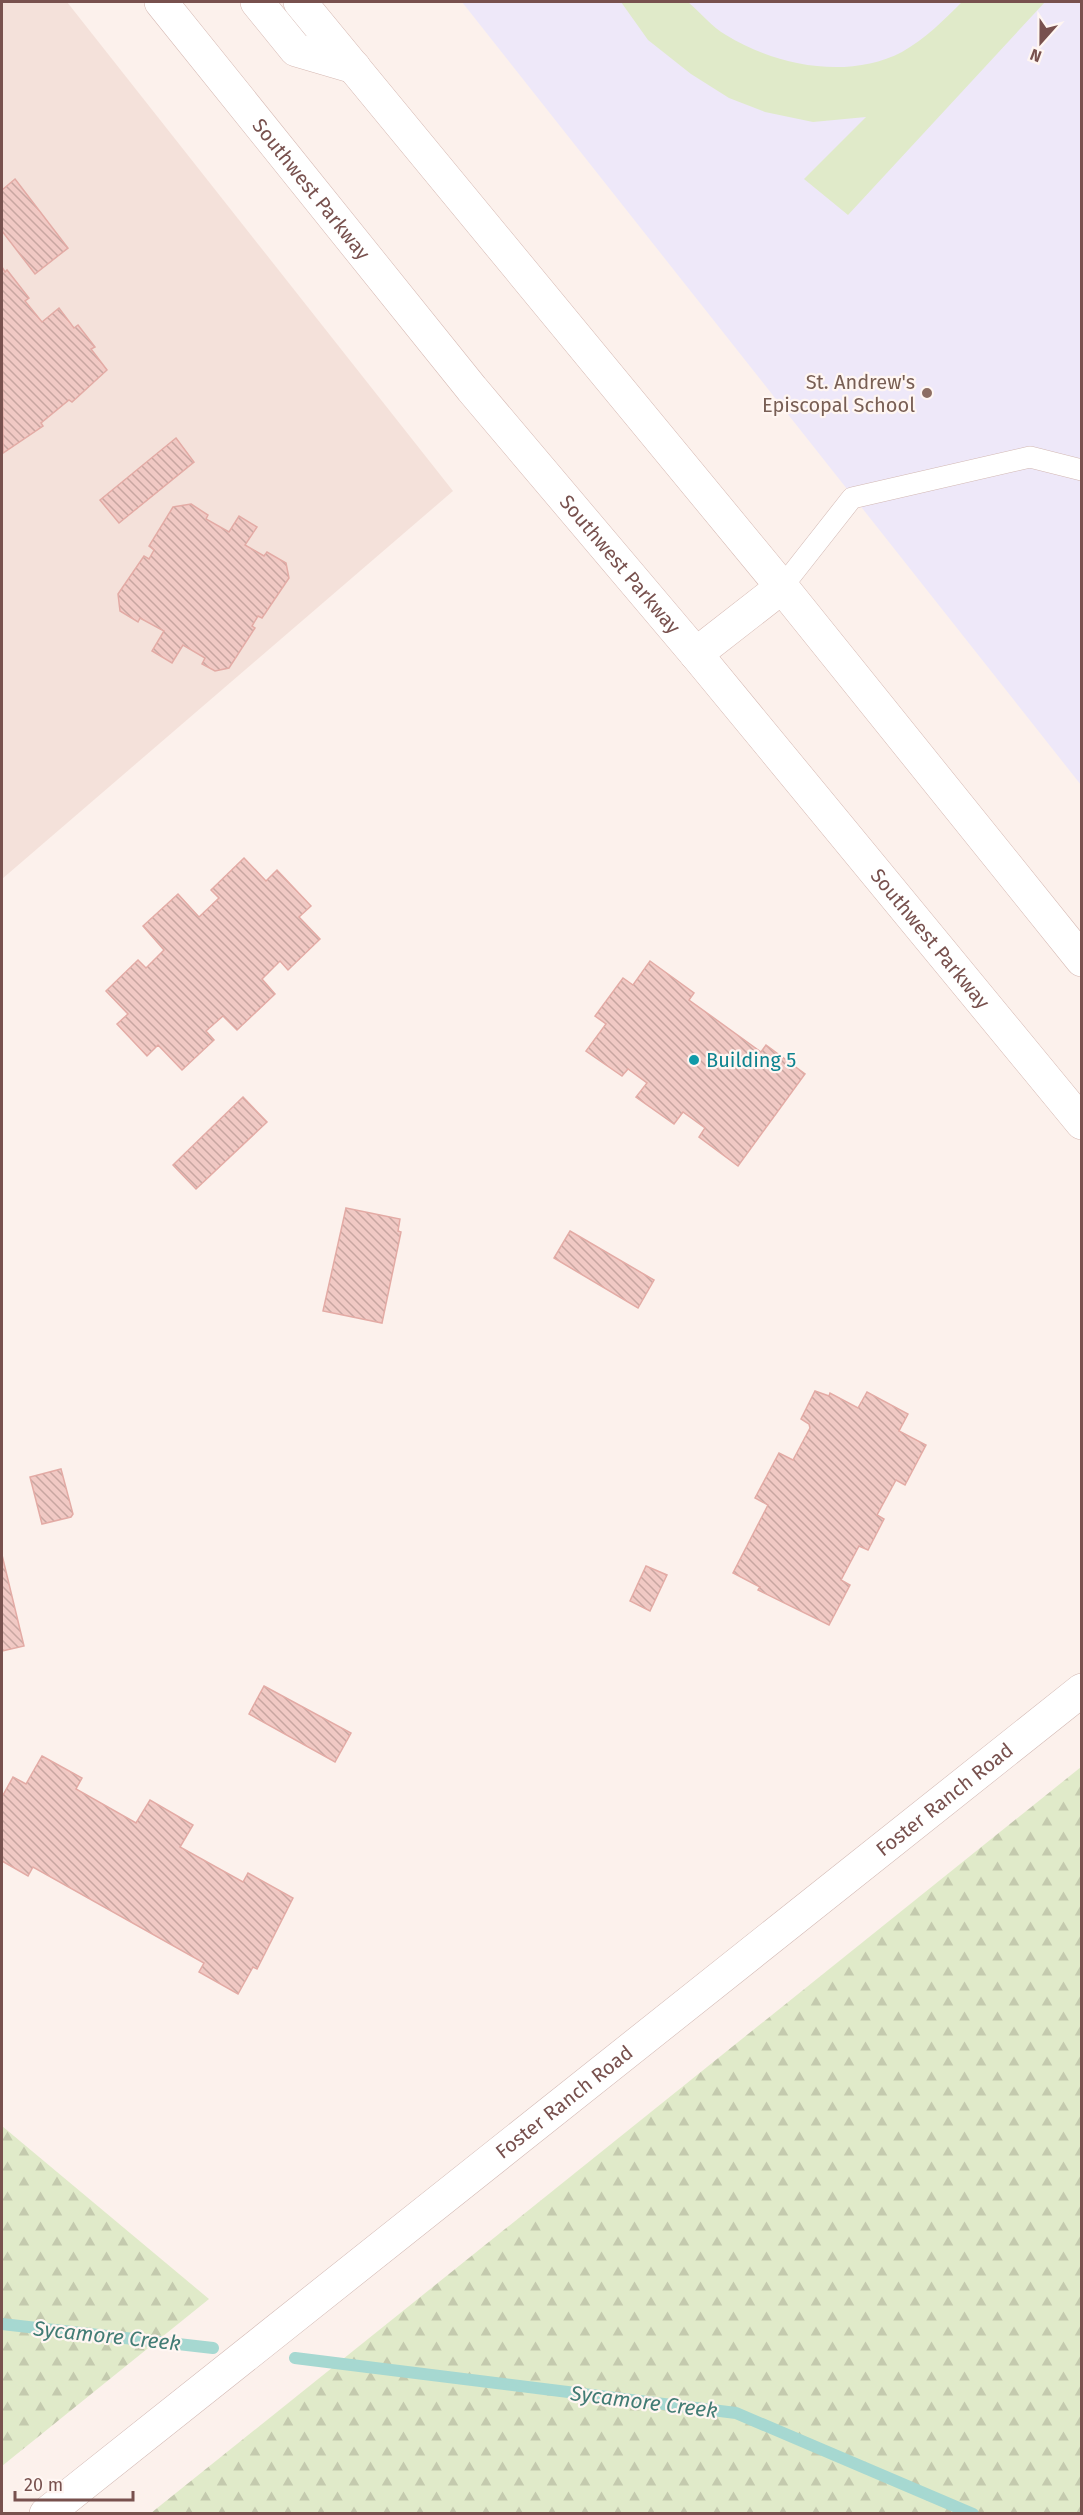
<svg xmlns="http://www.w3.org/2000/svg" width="1083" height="2515" font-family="'Fira Sans',sans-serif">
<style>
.residential{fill:#f4e1da}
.education{fill:#eee8f9}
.forest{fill:url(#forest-firs)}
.garden{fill:#e0eac9}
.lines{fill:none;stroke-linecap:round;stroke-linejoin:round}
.stream{stroke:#a6d8d1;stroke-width:12}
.building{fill:url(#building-back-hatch);stroke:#e3aba5;stroke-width:1.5}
.service-casing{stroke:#d2b8b3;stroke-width:22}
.tertiary-casing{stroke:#d2b8b3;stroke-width:34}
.secondary-casing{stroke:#d6b9b3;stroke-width:34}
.service{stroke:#fff;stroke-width:21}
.tertiary{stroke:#fff;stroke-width:33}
.secondary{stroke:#fff;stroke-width:33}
.education-dot{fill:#8d6e63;stroke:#fff6f2;stroke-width:2}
.culture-dot{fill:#0f9aa8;stroke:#fff6f2;stroke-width:2}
.labels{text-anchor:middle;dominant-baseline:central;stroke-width:4.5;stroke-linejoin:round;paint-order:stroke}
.street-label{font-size:20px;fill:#78514e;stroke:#fff6f2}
.education-label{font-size:20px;fill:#785e54;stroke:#fff6f2;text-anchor:end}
.culture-label{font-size:20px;fill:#0d838f;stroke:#fff6f2;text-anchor:start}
.water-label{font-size:21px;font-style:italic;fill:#427c75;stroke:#fff6f2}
</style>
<defs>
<pattern id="forest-firs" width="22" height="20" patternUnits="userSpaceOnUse" patternTransform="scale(1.5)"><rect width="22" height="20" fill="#e0eac9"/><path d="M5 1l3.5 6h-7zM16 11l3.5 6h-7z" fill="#c4caae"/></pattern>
<pattern id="building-back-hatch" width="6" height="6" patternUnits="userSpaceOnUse" patternTransform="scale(1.5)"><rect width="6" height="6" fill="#f1c9c4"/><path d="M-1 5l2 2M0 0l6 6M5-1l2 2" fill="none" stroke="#c8a6a1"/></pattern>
</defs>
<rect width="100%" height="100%" fill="#fcf1ec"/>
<polygon class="residential" points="2,2 67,2 453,491 2,879"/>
<polygon class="education" points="462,2 1081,2 1081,785"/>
<g class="forest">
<polygon points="1081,1767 1081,2513 151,2513"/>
<polygon points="2,2126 209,2299 2,2466"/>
</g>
<path class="garden" d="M621,2h67c12,10 24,25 38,33 50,31 122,45 176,17 23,-13 42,-32 60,-50h83l-197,213 -44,-36 62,-62 -53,5 -48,-10 -36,-14 -38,-24 -43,-34z"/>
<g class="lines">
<g class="stream">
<polyline points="2,2324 213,2348"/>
<polyline points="295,2358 736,2413 973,2514"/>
</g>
</g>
<g class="building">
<polygon points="15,179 68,248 35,274 2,231 2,190"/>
<polygon points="2,267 5,272 7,270 29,298 25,301 42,322 59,308 74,328 78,325 95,347 91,349 107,370 72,402 69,400 41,423 43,426 3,453"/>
<polygon points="176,438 194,462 119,523 100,500"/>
<polygon points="191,504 208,515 206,519 229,532 239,516 257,527 245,545 264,556 267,552 286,563 289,578 262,618 258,616 252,626 255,628 229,668 215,671 202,664 205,658 183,645 172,663 152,651 164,631 140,618 138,622 120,611 118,594 144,556 149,559 154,550 149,546 173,507"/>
<polygon points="244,858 266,881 277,870 311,906 299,917 320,939 288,970 280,961 262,979 275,994 237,1030 223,1016 206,1031 214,1040 182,1070 158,1045 147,1056 117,1024 128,1014 106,991 138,960 146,968 164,950 143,926 178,894 199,917 219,898 211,890"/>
<polygon points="650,961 694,993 689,1000 761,1052 766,1045 805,1074 738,1166 699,1137 705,1128 683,1112 674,1124 636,1097 647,1083 628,1069 622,1076 586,1051 606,1024 595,1016 623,978 633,985"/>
<polygon points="243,1097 267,1122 196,1189 173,1165"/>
<polygon points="346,1208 400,1219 398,1231 401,1232 382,1323 323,1311"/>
<polygon points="570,1231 654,1280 638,1308 554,1258"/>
<polygon points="815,1391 829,1396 830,1393 858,1408 867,1392 908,1414 899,1431 926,1445 905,1485 896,1480 877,1515 884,1519 868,1550 859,1546 841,1580 850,1585 829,1625 758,1590 760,1587 733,1573 768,1505 755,1498 779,1453 793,1460 810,1428 809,1424 801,1419"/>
<polygon points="61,1469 73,1514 71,1517 42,1524 30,1477"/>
<polygon points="2,1555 24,1646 2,1651"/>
<polygon points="646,1566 667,1575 650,1611 630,1601"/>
<polygon points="264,1686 351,1733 335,1762 249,1714"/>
<polygon points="42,1756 82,1778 76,1789 136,1823 150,1800 193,1825 180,1847 243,1882 248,1873 293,1898 257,1969 253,1967 238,1994 199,1972 204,1963 33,1867 28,1876 2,1861 2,1797 13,1777 26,1784"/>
</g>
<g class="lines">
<defs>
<polyline id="service" points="782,587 852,498 1030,457 1082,470"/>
<g id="tertiary">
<path id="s1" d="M46,2514l1036,-824"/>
</g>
<g id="secondary">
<path id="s2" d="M161,2l311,387 224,265 386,469"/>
<polyline points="257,2 296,50 354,67"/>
<polyline points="300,2 782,587 1082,960"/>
<polyline points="696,654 782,587"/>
</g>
</defs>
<use href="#service" class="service-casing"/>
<use href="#tertiary" class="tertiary-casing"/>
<use href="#secondary" class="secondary-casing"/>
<use href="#service" class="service"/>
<use href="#tertiary" class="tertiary"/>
<use href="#secondary" class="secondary"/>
</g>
<circle class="education-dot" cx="927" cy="393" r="6"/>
<circle class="culture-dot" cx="694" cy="1060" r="6"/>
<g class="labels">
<g class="street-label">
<text stroke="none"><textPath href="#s2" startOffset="240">Southwest Parkway</textPath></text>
<text stroke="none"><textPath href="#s2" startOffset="726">Southwest Parkway</textPath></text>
<text stroke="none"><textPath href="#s2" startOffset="1212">Southwest Parkway</textPath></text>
<text stroke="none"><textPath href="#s1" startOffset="1148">Foster Ranch Road</textPath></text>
<text stroke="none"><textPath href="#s1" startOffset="662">Foster Ranch Road</textPath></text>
</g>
<g class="education-label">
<text x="915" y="382">St. Andrew's<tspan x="915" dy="23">Episcopal School</tspan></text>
</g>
<g class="culture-label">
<text x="706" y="1060">Building 5</text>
</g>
<g class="water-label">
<text transform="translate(107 2336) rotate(6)">Sycamore Creek</text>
<text transform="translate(644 2402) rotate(7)">Sycamore Creek</text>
</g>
</g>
<rect width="1083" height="2515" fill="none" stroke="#78514e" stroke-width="6"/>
<g transform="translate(1041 42) rotate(201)" stroke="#fff6f2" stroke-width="4.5" paint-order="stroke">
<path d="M0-4.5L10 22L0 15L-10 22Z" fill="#78514e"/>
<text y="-9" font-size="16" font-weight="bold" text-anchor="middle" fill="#78514e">N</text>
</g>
<path d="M15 2491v9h118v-9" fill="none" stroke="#78514e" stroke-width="3"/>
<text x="24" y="2491" font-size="18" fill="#78514e" stroke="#fff6f2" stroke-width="4.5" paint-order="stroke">20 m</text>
</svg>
